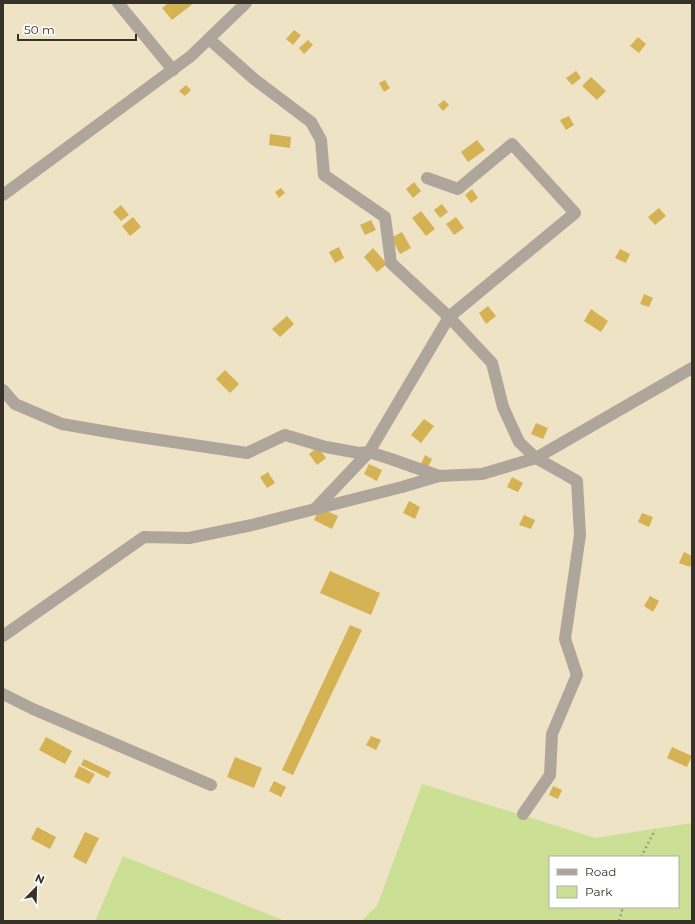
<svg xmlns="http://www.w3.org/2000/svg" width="695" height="924" font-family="Montserrat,sans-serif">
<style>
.green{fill:#cbe094;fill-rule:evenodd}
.building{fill:#d5b253}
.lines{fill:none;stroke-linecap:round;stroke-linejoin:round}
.path{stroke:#a39a84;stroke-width:2.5;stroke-dasharray:2 3;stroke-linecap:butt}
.street{stroke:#afa69b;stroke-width:12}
</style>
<rect width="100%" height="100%" fill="#eee3c5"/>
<g class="green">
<path d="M422,784l173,54 97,-15v98h-331l16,-15zM550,857h128v50h-128z"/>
<polygon points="123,856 285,921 95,921"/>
</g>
<g class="building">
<polygon points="168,3 194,3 172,20 162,8"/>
<polygon points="294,30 301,35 293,45 286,39"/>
<polygon points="638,37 646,44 639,53 630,46"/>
<polygon points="308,40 313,45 304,54 299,48"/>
<polygon points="576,71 581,78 572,85 566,78"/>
<polygon points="591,77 606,91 597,100 582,86"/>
<polygon points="385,80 390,88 384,92 379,83"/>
<polygon points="186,85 191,90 185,96 179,91"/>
<polygon points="444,100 449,105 443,111 438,105"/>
<polygon points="569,116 574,125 566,130 560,120"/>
<polygon points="270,134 291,137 290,148 269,145"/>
<polygon points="477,140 485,150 468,162 461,152"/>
<polygon points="414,182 421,191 413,198 406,189"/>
<polygon points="281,188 285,193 279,198 275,192"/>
<polygon points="472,189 478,198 471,203 465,195"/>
<polygon points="442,204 448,212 440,218 434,210"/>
<polygon points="121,205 129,215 121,221 113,212"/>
<polygon points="659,208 666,216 655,225 648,217"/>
<polygon points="421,211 435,229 426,236 412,218"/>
<polygon points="133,217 141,227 130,236 122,226"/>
<polygon points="456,217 464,228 454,235 446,224"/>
<polygon points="371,220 376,230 365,235 360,225"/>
<polygon points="402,232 411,248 400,254 391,238"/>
<polygon points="339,247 344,258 335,263 329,252"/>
<polygon points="373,248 387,264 377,272 364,257"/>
<polygon points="620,249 630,254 626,263 615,258"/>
<polygon points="644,294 653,298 649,307 640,304"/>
<polygon points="488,306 496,316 486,324 479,313"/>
<polygon points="591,309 608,321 601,332 584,321"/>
<polygon points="287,316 294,324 280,337 272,329"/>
<polygon points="225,370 239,384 230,393 216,379"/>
<polygon points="424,419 434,426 421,443 411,435"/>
<polygon points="536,423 548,428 543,439 531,434"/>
<polygon points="318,447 326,458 317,465 309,454"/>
<polygon points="425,455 432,459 428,467 421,464"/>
<polygon points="369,464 382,470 377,481 364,474"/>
<polygon points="268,472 275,483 267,488 260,477"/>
<polygon points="512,477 523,483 518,492 507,487"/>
<polygon points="409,501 420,507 415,519 403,513"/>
<polygon points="320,508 338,516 332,529 314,520"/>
<polygon points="642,513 653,517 649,527 638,522"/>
<polygon points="524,515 535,520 531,529 519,525"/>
<polygon points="684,552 692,556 692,563 690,567 679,563"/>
<polygon points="330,571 380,593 371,615 320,593"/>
<polygon points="650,596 659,601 653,612 644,606"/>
<polygon points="350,625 362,630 293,775 282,770"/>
<polygon points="371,736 381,740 376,750 366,745"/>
<polygon points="46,737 72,751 65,764 39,750"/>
<polygon points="672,747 692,756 687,767 667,758"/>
<polygon points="235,757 262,768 254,788 227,777"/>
<polygon points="84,759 111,772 108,778 81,765"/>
<polygon points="79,766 95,774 89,784 74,777"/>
<polygon points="274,781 286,787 281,797 269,791"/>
<polygon points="553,786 562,790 558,799 549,795"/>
<polygon points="37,827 56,837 50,849 31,839"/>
<polygon points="85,832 99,838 86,864 73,857"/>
</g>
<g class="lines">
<g class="path">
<polyline points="641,857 655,830"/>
<polyline points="619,921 623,907"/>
</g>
<g class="street">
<polyline points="118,3 173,70"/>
<polyline points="209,39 254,79 311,122 321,140 324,175 385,217 391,263 449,317 492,363 503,407 519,442 536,458 577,481 580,535 565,639 577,675 552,734 550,775 523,814"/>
<polyline points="3,195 191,56 246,3"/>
<polyline points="3,390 15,404 62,424 126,435 247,453 285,435 326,447 359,453 369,452 391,459 439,476 482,474 536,458 692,368"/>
<polyline points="315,509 402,487 439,476"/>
<polyline points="3,636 144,537 189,538 252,525 315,509 369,452 449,317 575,213 512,144 458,189 427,178"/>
<polyline points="3,694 33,709 211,785"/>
</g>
</g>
<rect width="695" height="924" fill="none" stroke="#373227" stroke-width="8"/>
<rect x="549" y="856" width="130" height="52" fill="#ffffff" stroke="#afada9"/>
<rect x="557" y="869" width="20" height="6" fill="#afa69b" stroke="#afada9"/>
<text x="585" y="876" font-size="12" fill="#373227">Road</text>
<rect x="557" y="886" width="20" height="12" fill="#cbe094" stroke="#afada9"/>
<text x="585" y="896" font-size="12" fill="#373227">Park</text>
<g transform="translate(36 888) rotate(23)" stroke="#ffffff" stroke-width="3" paint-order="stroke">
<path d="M0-3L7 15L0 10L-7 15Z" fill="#373227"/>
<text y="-6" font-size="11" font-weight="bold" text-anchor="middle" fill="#373227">N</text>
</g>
<path d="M18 34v6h118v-6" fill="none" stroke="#373227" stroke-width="2"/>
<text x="24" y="34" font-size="12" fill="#373227" stroke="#ffffff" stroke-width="3" paint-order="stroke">50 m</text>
</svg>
